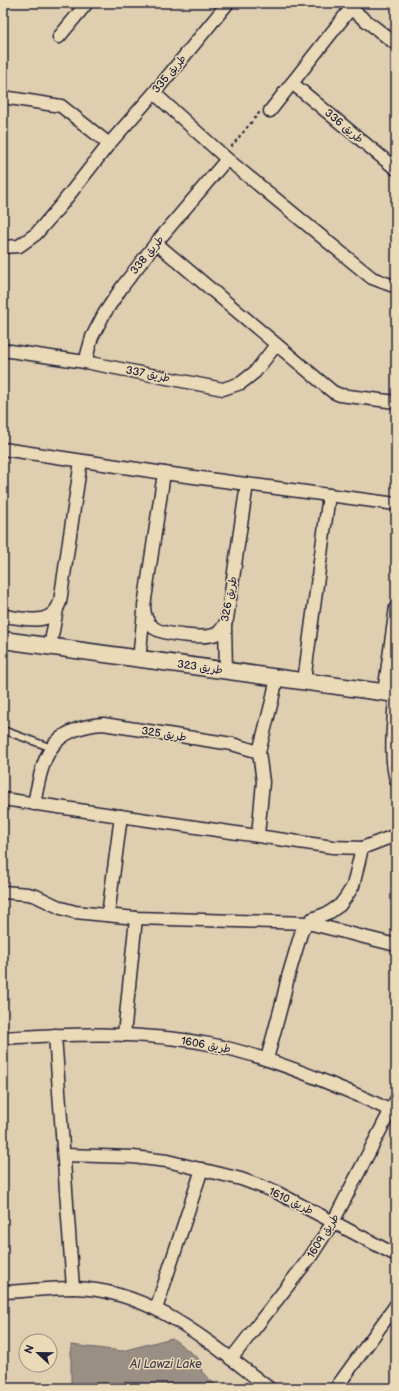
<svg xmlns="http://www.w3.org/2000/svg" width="399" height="1391" font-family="'Balsamiq Sans','Playpen Sans Arabic',sans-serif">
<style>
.water{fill:#998f84;stroke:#696367}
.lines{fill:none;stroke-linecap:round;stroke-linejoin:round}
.service-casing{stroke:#22223b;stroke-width:9}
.minor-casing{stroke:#22223b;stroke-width:15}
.tertiary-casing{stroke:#22223b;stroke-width:19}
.path{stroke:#22223b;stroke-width:2;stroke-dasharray:3 3;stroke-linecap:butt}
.service{stroke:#ebdab7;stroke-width:6}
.minor{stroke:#ebdab7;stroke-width:12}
.tertiary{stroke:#ebdab7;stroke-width:16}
.labels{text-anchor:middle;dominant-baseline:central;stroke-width:3;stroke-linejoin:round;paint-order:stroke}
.street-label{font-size:11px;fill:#22223b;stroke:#ebdab7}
.water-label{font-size:12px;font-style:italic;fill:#464351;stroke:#ebdab7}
</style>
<rect width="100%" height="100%" fill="#dfcfb0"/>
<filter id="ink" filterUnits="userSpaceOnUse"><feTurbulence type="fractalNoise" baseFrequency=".025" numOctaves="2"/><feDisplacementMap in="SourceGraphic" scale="8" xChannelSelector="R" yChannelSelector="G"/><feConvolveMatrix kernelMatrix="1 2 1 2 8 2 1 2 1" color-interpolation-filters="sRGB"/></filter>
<g filter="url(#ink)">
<polygon class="water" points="172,1338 198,1358 202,1372 211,1381 220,1388 226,1388 71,1388 71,1345 122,1351"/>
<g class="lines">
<defs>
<polyline id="service" points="3,730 52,748"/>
<g id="minor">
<polyline points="351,9 396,44"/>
<polyline points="59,37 87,3"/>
<polyline points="292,83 396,169"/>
<polyline points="154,93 227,159 372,278 396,287"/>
<polyline points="3,97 61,106 109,144"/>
<polyline points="270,111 355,3"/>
<polyline points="156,243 333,392 340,395 396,402"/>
<polyline points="3,247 19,246 36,234 61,205 109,144 154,93 228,3"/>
<polyline points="3,350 85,362 223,389 241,383 255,372 276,345"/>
<polyline points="85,362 92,337 104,314 122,287 156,243 227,159"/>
<polyline points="3,449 164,473 396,504"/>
<path d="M164,473l-20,133c0,9 3,17 10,22 10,7 52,11 62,6 6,-4 9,-9 11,-15l20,-135"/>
<path d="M3,616c22,2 48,12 57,-14l21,-141"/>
<polyline points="225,624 226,670"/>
<polyline points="50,647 57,609"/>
<polyline points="139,659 144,612"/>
<polyline points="304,681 329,495"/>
<polyline points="384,693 396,607"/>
<path d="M395,694c-1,28 -6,59 1,86"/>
<polyline points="259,752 272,701 277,677"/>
<polyline points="3,799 333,847 362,848 396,835"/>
<path d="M34,804c9,-46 14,-76 69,-80l129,20 27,8 4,30 -5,53"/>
<polyline points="3,892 28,894 36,896 61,908 75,912 136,918 308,923 396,945"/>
<polyline points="108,915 121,816"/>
<polyline points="55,1035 73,1288"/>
<polyline points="124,1035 136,918"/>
<path d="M3,1038c68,-4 139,-7 206,6 45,9 87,25 129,43 20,8 39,16 58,27"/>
<polyline points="267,1059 282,1003 288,977 302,930 312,919 330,912 340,905 346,897 353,886 362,848"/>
<polyline points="64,1155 133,1157 167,1161 241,1179 276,1192 396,1255"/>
<path d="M3,1292c23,-1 47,-4 70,-4 78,1 137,55 196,100"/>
<polyline points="156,1309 202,1169"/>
<polyline points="231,1359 311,1256 333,1222 396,1100"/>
<polyline points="336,1388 396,1305"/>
</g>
<polyline id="tertiary" points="3,640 396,694"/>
</defs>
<use href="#service" class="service-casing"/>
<use href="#minor" class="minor-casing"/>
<use href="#tertiary" class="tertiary-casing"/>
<polyline class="path" points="231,147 259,113 260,115"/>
<use href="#service" class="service"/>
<use href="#minor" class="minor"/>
<use href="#tertiary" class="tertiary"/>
</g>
</g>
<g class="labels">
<g class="street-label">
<text transform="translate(169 74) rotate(-50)">طريق 335</text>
<text transform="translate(344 126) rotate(40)">طريق 336</text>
<text transform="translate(147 255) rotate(-51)">طريق 338</text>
<text transform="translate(148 374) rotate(11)">طريق 337</text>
<text transform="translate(229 599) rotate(-79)">طريق 326</text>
<text transform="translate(200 667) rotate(8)">طريق 323</text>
<text transform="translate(164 734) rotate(9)">طريق 325</text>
<text transform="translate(206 1045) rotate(10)">طريق 1606</text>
<text transform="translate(291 1201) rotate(26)">طريق 1610</text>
<text transform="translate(323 1236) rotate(-58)">طريق 1609</text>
</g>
<g class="water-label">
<text x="166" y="1364">Al Lawzi Lake</text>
</g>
</g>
<rect width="399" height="1391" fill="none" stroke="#ebdab7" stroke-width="16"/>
<rect x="8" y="8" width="383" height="1375" fill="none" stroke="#22223b" stroke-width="1.5" filter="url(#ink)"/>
<g transform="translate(38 1353) rotate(292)"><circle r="19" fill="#ebdab7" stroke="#9b9085"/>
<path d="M0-3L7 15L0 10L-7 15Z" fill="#22223b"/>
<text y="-6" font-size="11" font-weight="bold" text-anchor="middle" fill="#22223b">N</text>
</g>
</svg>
